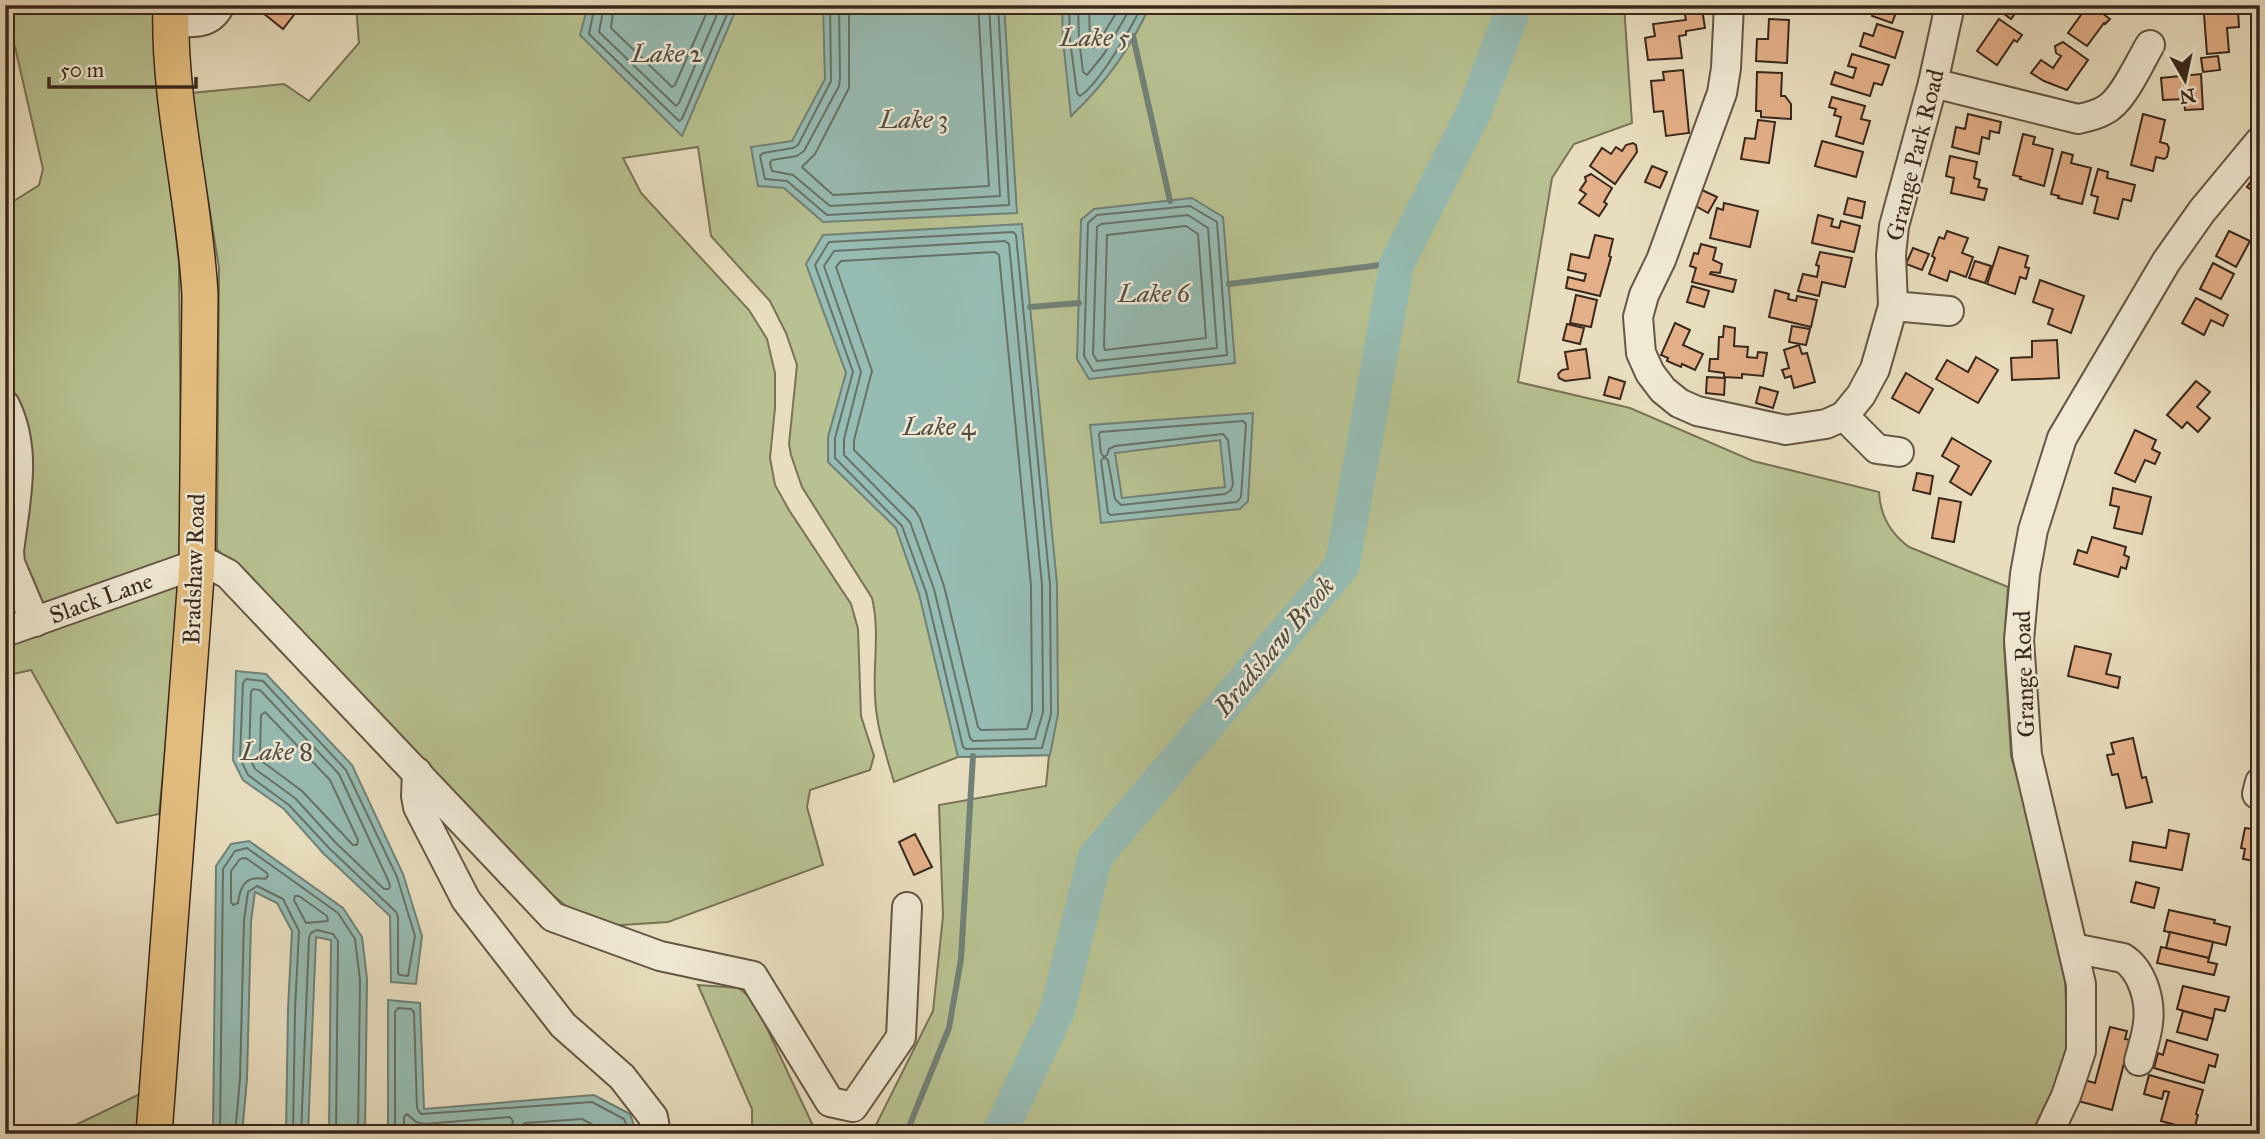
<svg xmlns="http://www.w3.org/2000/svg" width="2265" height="1139" font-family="'IM FELL Great Primer',serif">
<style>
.green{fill:#b8c191;stroke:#797456;stroke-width:2}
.water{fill:#97bcb3;stroke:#728177;stroke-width:2;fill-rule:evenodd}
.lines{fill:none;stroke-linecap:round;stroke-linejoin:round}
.shore{stroke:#687268;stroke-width:2}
.stream{stroke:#728177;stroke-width:6}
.river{stroke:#97bcb3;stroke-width:35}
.building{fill:#e4b089;stroke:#3a281c;stroke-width:2}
.minor-casing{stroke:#665645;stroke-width:32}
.major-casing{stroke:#3a281c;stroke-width:38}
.minor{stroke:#f0ead5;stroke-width:28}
.major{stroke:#e4bf80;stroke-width:35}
.labels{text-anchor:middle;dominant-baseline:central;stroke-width:5;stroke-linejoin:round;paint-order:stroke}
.street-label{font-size:24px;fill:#3a281c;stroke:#f0ead5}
.water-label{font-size:26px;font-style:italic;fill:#514d42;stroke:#f0ead5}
</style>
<rect width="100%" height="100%" fill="#e8debf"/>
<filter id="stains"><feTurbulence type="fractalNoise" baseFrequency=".00286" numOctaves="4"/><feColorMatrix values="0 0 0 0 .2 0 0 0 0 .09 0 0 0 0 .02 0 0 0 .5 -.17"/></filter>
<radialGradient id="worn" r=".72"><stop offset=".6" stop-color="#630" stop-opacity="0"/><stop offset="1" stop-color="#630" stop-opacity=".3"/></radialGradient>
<g class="green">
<polygon points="5,5 160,5 163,118 179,263 182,581 159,814 117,823 31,670 5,676 5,547 13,405 5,391 5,199 14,201 39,185 43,169 15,47 5,43"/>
<path d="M356,5h1268l8,118 -58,21 -22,34 -34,204 112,26 123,53 126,31c1,23 11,41 30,55l99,40 -4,57 7,112 47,169 6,36 4,81 -9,35 -24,49 14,8h-204l-8,-4 -2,4h-972l10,-3 60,-120 10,-95 -4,-111 107,-19 3,-31 -91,2 -64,25c-8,-28 -18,-56 -19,-86 -2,-33 5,-65 -3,-98l-70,-111 -11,-32 -2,-11 8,-79 -11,-32 -16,-32 -59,-65 -13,-89 -75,11 18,35 108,117 18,29 8,34v35l-5,50 5,27 14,25 62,94 7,25 3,87 13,40 -4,14 -60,20 -3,17 16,58 -155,57 -61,4 -30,-11 -39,-32 -108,-106 -213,-228 2,-281 -28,-175 93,-9 25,17 50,-58z"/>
<polygon points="698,985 739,988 754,1001 816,1132 819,1134 752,1134 752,1109"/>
<polygon points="140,1094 137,1134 57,1134"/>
</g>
<g class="water">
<polygon points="588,5 738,5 682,136 580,35"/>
<polygon points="823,5 1004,5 1017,213 823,222 784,188 758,186 751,147 792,141 825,79"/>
<path d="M1062,5h88c-18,41 -46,80 -79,111l-8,-76z"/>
<polygon points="1192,198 1223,217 1235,363 1089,379 1077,359 1081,220 1094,209"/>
<polygon points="1022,224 1057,584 1058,714 1050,755 958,757 919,594 896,528 828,462 828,437 846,373 806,264 823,235"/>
<path d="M1253,413l-5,88 -8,8 -139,14 -11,-98zM1220,440l5,47 -103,11 -7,-45z"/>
<polygon points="236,671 266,674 352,765 403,874 422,936 416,984 391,982 390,916 323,853 284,809 243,780 233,760"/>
<polygon points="249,841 343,908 362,937 367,979 365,1134 329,1134 331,940 316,937 308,1134 286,1134 288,1009 292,931 277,903 255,892 251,921 247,1079 242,1134 213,1134 216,866 231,844"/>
<polygon points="388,1000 420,1003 424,1109 594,1095 630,1114 637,1134 596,1134 582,1126 481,1134 388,1134"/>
</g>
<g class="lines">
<g class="shore">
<polyline points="595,5 589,34 679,121 682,119 731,5"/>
<polyline points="604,5 599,32 676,106 679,103 721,5"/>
<polyline points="614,5 611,28 672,87 675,85 710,5"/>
<polyline points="830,5 831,81 798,145 793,148 763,153 760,156 765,179 787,181 827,215 1009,205 998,5"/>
<polyline points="839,5 840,78 839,86 804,151 797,156 772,160 770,163 772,171 793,175 830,206 1000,196 989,5"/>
<polyline points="849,5 849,88 815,154 802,167 833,195 989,186 978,5"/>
<path d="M1069,5l1,35 7,53 3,3c19,-12 52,-69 62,-91"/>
<polyline points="1078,5 1079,39 1083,72 1087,75 1104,54 1132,5"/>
<polyline points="1089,5 1090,45 1093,48 1096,46 1121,5"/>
<polygon points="1190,206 1217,222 1227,355 1093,371 1084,356 1088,223 1097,215"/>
<polygon points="1188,215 1208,228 1217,348 1097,361 1093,354 1097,227 1101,224"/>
<polygon points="1186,226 1198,234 1206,338 1105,350 1104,347 1107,235"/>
<polygon points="1013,232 1016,235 1050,585 1051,714 1042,748 966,749 963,747 926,592 902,526 835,458 835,438 853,372 815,265 829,242"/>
<polygon points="1005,241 1009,244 1042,585 1043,712 1035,739 973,741 970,738 934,589 910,522 844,455 844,439 861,372 824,266 834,251"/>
<polygon points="995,252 999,255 1031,585 1032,711 1027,729 981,730 978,727 944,586 920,518 915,510 854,450 854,440 872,371 836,267 841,261"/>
<polygon points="1243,421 1246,424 1241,497 1237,502 1111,515 1108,513 1101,461 1104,457 1108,460 1115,499 1121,505 1225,494 1231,490 1233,484 1228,440 1223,434 1115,446 1109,449 1107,455 1104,457 1101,453 1099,435 1100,432"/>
<polygon points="246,679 263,681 346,770 397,877 415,936 408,976 400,975 398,973 398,917 396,912 329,848 289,805 248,775 240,758 243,683"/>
<polygon points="253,689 260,690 339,774 388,880 390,886 389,889 384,889 335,842 295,798 255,769 249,756 251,692"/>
<polygon points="265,712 330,780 358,840 357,845 353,845 302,791 263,762 260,754 261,715"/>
<path d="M246,858l21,15 1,3 -3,3c-19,-4 -25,7 -27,24l-5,2 -2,-3v-31l9,-12z"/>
<polygon points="295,896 299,896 327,916 328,921 306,923 294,900"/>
<polyline points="220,1134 223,869 235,851 247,848 338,913 355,939 360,980 358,1134"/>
<polyline points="235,1134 240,1079 244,920 248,892 257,886 283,899 299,931 295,1009 293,1134"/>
<polyline points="301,1134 309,938 311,933 317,930 333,934 338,941 336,1134"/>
<polyline points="395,1134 395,1012 398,1008 411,1009 414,1012 417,1108 421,1114 592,1102 624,1119 630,1134"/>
<polyline points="404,1134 404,1117 407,1114 416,1122 424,1124 510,1117 513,1121 509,1134"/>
<polyline points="518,1134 519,1127 525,1123 582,1119 595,1126 598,1134"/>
</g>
<g class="stream">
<polyline points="1133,36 1170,201"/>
<polyline points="1229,284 1397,263"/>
<polyline points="1030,307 1079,303"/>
<polyline points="906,1134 949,1028 961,959 973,756"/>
</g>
<polyline class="river" points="999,1134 1057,1012 1095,857 1342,566 1397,263 1474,112 1515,5"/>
</g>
<g class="building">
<polygon points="253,5 290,5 297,11 283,29"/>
<polygon points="1872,5 1899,5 1892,23 1872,16 1876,7"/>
<polygon points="1992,5 2021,5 2011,19"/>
<polygon points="2083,5 2091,5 2110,19 2105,24 2104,23 2087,46 2068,33 2083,12 2080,10"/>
<polygon points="1702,9 1705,28 1686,31 1686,35 1679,36 1682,58 1648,60 1645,38 1655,36 1653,24 1686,20 1684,11"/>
<polygon points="2238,11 2239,27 2227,28 2229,52 2207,54 2204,14"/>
<polygon points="1769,19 1789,20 1787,63 1756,61 1757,39 1768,39"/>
<polygon points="1999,19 2022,35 2017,42 2014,40 1997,65 1977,51"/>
<polygon points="1877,24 1903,32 1895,58 1860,46 1864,33 1873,36"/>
<polygon points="2063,42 2088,60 2067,90 2044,81 2031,73 2041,60 2053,68 2061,56 2056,53 2055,46"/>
<polygon points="1852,54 1889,65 1882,85 1874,83 1870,96 1831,84 1835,72 1853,78 1856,68 1848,66"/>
<polygon points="2218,56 2220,70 2203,72 2201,58"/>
<polygon points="1683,70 1689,133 1666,136 1663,111 1654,112 1651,81 1664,80 1663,72"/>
<polygon points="1757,72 1782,73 1781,96 1785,96 1791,104 1791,119 1761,117 1761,111 1756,111"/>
<polygon points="2201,74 2203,109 2185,110 2184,99 2163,100 2161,78"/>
<polygon points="1832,97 1865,106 1861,119 1870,121 1863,144 1836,136 1841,117 1834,115 1836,109 1829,107"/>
<polygon points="1968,114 2001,122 1999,133 1990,131 1989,139 1982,137 1979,154 1952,147 1956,127 1965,129"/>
<polygon points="2143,114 2165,120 2160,142 2167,144 2169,148 2167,157 2164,159 2156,157 2153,171 2131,165"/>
<polygon points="1758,120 1775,122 1769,163 1741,159 1745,138 1755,139"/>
<polygon points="2023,134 2035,137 2033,144 2053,149 2044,186 2020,179 2021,177 2013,175"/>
<polygon points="1822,141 1863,152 1856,177 1815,166"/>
<polygon points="1633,143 1636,145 1637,152 1615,184 1590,166 1602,148 1611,154 1616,147 1622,151 1626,145"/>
<polygon points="2062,152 2073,155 2071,163 2091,168 2082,204 2058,198 2059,196 2051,194"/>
<polygon points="1950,156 1977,162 1974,178 1980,180 1978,187 1987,189 1984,200 1951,193 1954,178 1946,176"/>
<polygon points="1652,166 1667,172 1660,188 1645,182"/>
<polygon points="2098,169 2108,172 2107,178 2135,185 2131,201 2123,199 2118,219 2094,213 2098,197 2091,195"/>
<polygon points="2260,169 2260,196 2247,187"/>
<polygon points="1591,174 1612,188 1604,202 1607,204 1599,216 1579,203 1586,194 1580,190 1586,181 1585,177"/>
<polygon points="1702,190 1717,197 1708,213 1694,205"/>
<polygon points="1848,198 1865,202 1862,218 1844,214"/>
<polygon points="1724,203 1758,211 1750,247 1710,238 1717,208 1723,210"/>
<polygon points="1818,215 1833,219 1831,226 1839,228 1841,221 1860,226 1854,252 1812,243"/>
<polygon points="1947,231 1968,238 1962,253 1973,257 1966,277 1950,271 1947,281 1929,274 1935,258 1932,256 1939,237 1944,239"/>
<polygon points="2229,231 2250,241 2236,267 2216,256"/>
<polygon points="1595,235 1613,239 1609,256 1611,257 1600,296 1566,288 1568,277 1584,281 1586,274 1568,270 1571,254 1589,258"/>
<polygon points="1701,244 1716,248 1713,260 1722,264 1720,273 1711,272 1710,274 1736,280 1733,292 1692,282 1696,268 1690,266 1694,253 1698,254"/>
<polygon points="1999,247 2028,256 2025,267 2029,268 2026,279 2020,277 2015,294 1987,284"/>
<polygon points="1913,248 1929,254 1922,270 1906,264"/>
<polygon points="1820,252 1852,258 1845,287 1822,282 1819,296 1798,291 1803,274 1817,277 1819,266 1816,265"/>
<polygon points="1975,261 1991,266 1985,283 1969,278"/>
<polygon points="2213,263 2234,274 2221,299 2200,289"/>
<polygon points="2040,280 2084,296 2071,333 2048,324 2053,309 2033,302"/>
<polygon points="1692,286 1709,291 1704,307 1687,302"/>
<polygon points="1775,290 1789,294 1788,299 1796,301 1797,296 1817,300 1811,327 1769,317"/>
<polygon points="1576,295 1597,300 1591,327 1570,323"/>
<polygon points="2196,298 2228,315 2223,326 2211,320 2204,335 2182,323"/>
<polygon points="1675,323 1690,330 1683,345 1703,354 1695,370 1682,364 1681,367 1667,361 1668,358 1661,355"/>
<polygon points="1567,324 1584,328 1580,344 1563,340"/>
<polygon points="1724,326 1735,328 1734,346 1748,347 1747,357 1757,358 1758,352 1767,353 1763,376 1742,374 1742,378 1724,377 1724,373 1709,371 1710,359 1718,359 1719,337 1723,337"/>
<polygon points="1792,326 1810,329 1806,345 1789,342"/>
<polygon points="2057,340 2059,378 2012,380 2011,358 2032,357 2032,341"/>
<polygon points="1799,345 1802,354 1807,353 1815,382 1794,388 1791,376 1785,378 1782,370 1789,368 1784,350"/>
<polygon points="1586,349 1590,378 1565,381 1559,378 1558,374 1562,370 1568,369 1565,352"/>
<polygon points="1976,357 1998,370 1978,403 1936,379 1947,360 1968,372"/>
<polygon points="1906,373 1933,389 1919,413 1892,398"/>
<polygon points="1609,377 1625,382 1620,399 1604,395"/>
<polygon points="1707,377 1725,378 1724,395 1706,393"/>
<polygon points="2196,381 2210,392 2197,407 2210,418 2198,432 2187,422 2182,428 2167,415"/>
<polygon points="1760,387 1778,392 1773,408 1756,403"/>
<polygon points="2135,430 2156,440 2152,449 2160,453 2155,464 2145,460 2135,482 2115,473"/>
<polygon points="1952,438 1991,461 1971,495 1950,482 1959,466 1942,456"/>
<polygon points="1917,473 1933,476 1930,494 1913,490"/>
<polygon points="2113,488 2151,497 2142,534 2114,528 2119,507 2110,505"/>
<polygon points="1939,498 1961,502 1954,542 1932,538"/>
<polygon points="2092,537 2126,547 2124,555 2129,557 2126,569 2121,567 2118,577 2074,564 2078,550 2087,553"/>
<polygon points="2075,646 2111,654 2106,674 2120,677 2118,688 2068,676"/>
<polygon points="2133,738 2142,778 2146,777 2152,802 2126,808 2118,774 2112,775 2107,755 2114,754 2111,743"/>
<polygon points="2245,828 2260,830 2260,862 2243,859 2245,849 2241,848"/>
<polygon points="2169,830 2189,834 2182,870 2130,861 2133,842 2166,848"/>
<polygon points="915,834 932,867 914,875 899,842"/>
<polygon points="2136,882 2159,888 2154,908 2131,902"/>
<polygon points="2169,910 2215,920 2214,923 2230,927 2226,945 2164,931"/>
<polygon points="2170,932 2213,942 2209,958 2166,948"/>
<polygon points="2161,947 2209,958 2208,962 2217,964 2214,975 2157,963"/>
<polygon points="2183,986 2229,997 2225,1011 2215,1009 2213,1019 2177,1009"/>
<polygon points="2183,1011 2213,1019 2207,1040 2177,1032"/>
<polygon points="2110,1027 2127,1031 2125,1039 2130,1040 2112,1110 2078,1101 2084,1080 2095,1083"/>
<polygon points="2167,1040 2218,1055 2215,1067 2209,1065 2204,1083 2154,1068 2158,1053 2163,1055"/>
<polygon points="2149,1075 2203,1090 2196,1114 2198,1115 2194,1130 2161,1121 2169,1092 2164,1091 2162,1099 2144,1094"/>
</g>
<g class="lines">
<defs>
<g id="minor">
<polyline points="1729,5 1726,68 1722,93 1661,260 1644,295 1638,317 1641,353 1650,373 1663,390 1679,403 1697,411 1786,430 1826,424 1844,416 1861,395 1875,369 1893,306 1891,255 1894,226 1933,83 1950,5"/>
<path d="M171,21c19,2 39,5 49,-16"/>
<path d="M1933,83l145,36c10,-2 19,-4 27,-9 18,-9 34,-47 45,-65"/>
<polyline points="1893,306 1949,311"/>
<path d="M5,405c23,46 10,97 4,146l1,12 25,59"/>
<polyline points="1844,416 1877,449 1899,452"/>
<polyline points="5,632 197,564 209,564 228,574 553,917 660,956 753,976 830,1102 853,1107 901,1037 907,907"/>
<polyline points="417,772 416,796 418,807 466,900 563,1025 622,1077 653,1117 656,1134"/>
<polyline points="2260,782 2257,794 2260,795"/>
<path d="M2073,948l50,10c19,12 28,42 25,65 -1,12 -6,26 -9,38"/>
<polyline points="2048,1134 2066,1096 2081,1051 2081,984 2027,755 2019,640 2025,574 2033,530 2062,438 2166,262 2202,211 2260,141"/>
</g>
<path id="major" d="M154,1134l43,-570 3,-269c-5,-97 -32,-192 -29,-290"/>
</defs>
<use href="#minor" class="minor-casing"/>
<use href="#major" class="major-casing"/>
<use href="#minor" class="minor"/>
<use href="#major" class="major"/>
</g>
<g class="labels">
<g class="street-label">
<text transform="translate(1915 155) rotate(-76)">Grange Park Road</text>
<text transform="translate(194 569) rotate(-88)">Bradshaw Road</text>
<text transform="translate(101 598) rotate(-20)">Slack Lane</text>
<text transform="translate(2024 674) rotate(-92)">Grange Road</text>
</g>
<g class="water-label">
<text x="1095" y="37">Lake 5</text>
<text x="667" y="53">Lake 2</text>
<text x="914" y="119">Lake 3</text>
<text x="1154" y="293">Lake 6</text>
<text x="939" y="426">Lake 4</text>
<text transform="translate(1274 646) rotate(-50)">Bradshaw Brook</text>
<text x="277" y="751">Lake 8</text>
</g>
</g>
<rect width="2265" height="1139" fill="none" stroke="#e8debf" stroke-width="28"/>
<rect x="7" y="7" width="2251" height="1125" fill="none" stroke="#3a281c" stroke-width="3.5"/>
<rect x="14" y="14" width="2237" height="1111" fill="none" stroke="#3a281c" stroke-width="2"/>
<g transform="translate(2185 80) rotate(171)" stroke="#f0ead5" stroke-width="5" paint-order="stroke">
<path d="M0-5L12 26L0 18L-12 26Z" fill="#3a281c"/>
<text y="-10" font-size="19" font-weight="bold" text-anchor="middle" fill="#3a281c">N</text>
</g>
<path d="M49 77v10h147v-10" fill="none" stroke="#3a281c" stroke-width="3.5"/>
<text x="60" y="77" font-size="21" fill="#3a281c" stroke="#f0ead5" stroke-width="5" paint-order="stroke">50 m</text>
<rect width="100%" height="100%" filter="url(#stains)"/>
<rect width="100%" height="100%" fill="url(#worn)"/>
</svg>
